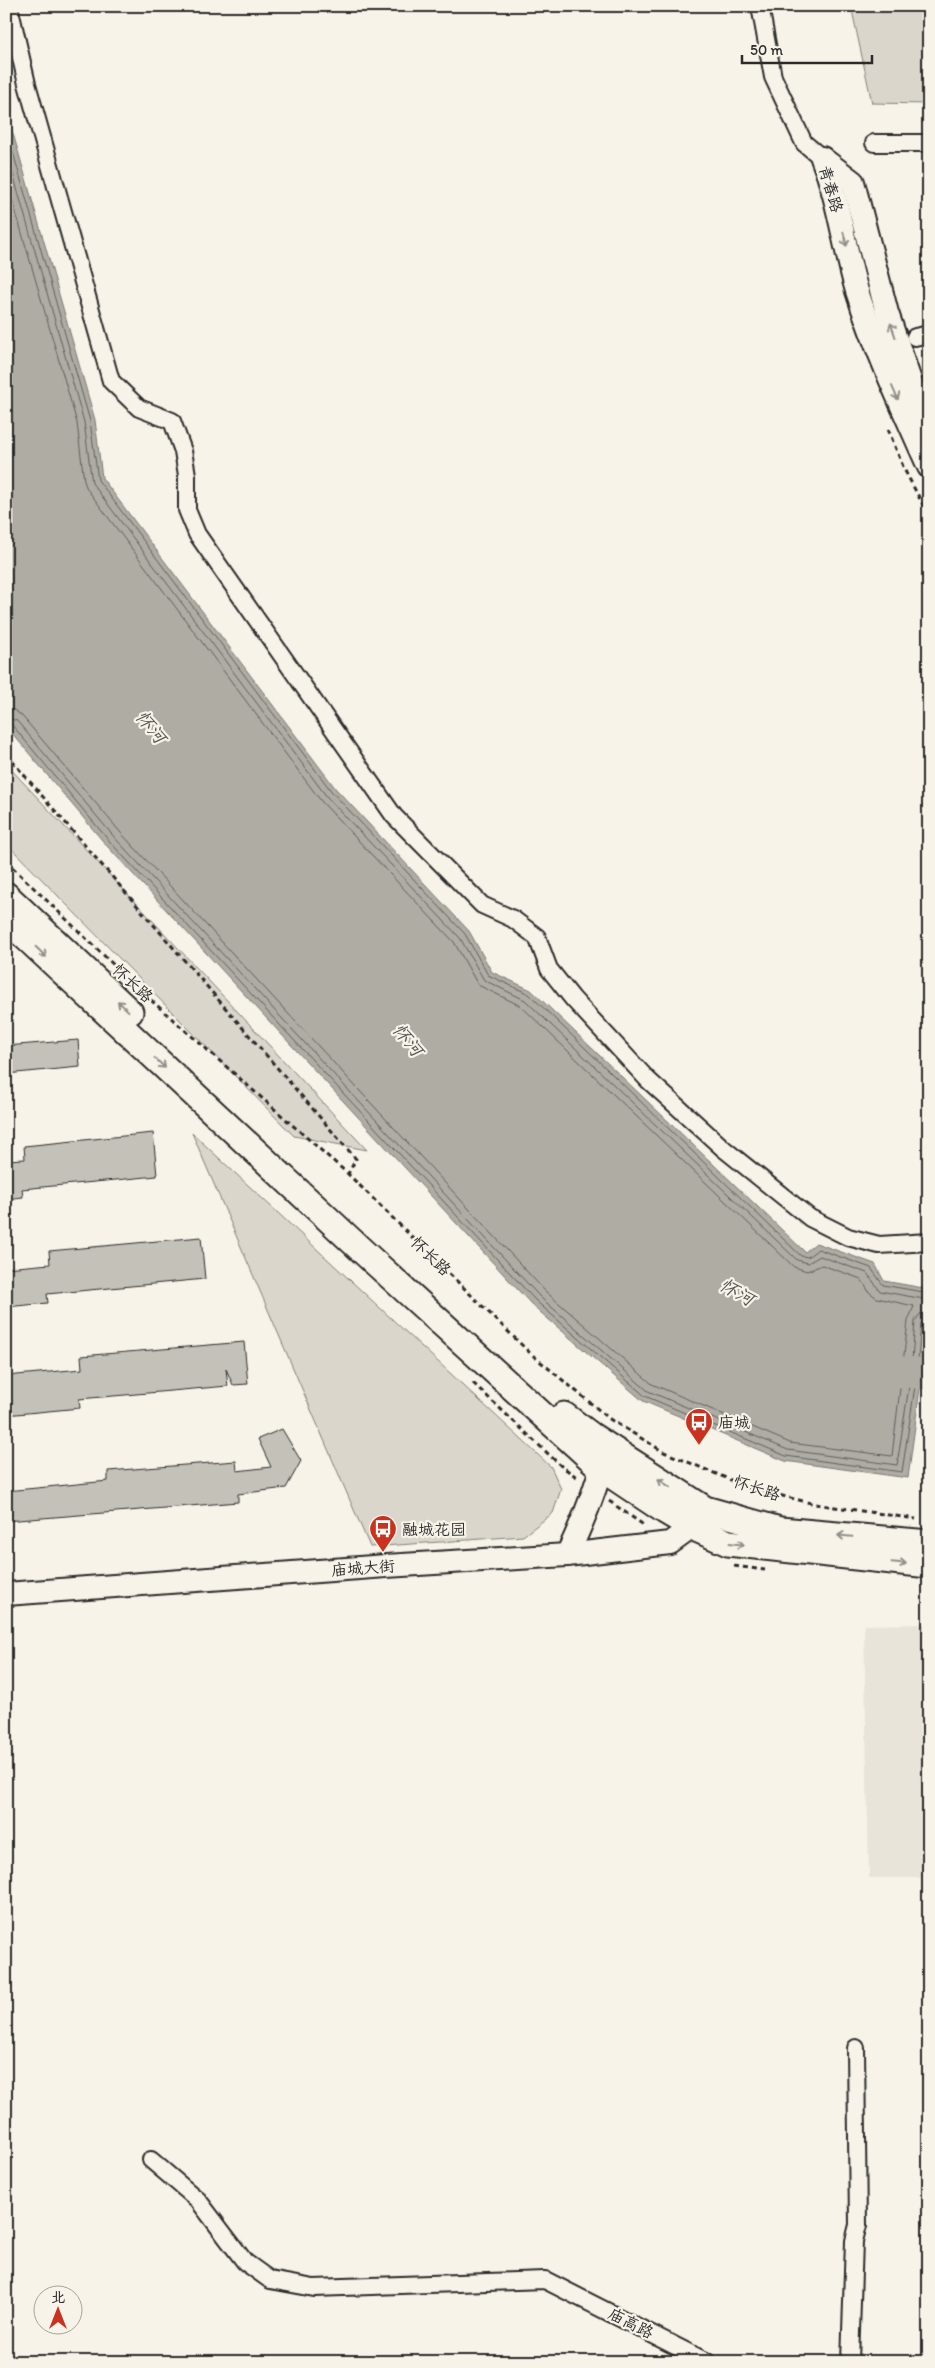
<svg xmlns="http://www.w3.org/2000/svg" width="935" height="2368" font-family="Itim,'LXGW WenKai TC',sans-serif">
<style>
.built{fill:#e8e4da}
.green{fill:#dad6cc;stroke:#82807c}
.water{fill:#afaca4;stroke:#7a7874}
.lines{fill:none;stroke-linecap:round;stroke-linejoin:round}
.shore{stroke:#605f5b;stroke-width:1}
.river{stroke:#afaca4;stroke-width:31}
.building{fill:#c4c1b9;stroke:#2b2b2b}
.street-casing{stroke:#2b2b2b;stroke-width:20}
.secondary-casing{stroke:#2b2b2b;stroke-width:26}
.primary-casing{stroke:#2b2b2b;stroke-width:29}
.path{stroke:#2b2b2b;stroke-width:3;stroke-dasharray:5 4;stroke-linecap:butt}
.street{stroke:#f7f3e8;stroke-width:16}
.secondary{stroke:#f7f3e8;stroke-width:22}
.primary{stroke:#f7f3e8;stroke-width:25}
.oneway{stroke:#918f8a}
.labels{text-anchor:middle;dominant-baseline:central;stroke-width:4.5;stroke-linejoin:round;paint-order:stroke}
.street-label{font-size:16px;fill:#2b2b2b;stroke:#f7f3e8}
.poi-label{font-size:16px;fill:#2b2b2b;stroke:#f7f3e8;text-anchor:start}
.water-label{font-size:18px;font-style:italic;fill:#53524f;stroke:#f7f3e8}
</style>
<rect width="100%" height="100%" fill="#f7f3e8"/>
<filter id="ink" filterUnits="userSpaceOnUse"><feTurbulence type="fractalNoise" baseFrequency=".02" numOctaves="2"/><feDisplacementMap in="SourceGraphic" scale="10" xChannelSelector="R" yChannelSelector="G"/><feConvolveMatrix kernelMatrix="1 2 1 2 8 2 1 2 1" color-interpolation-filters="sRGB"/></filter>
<g filter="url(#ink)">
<polygon class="built" points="929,1624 929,1878 869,1878 864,1625"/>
<g class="green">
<polygon points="851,6 929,6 929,104 872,103"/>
<polygon points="6,764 367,1150 294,1136 6,843"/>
<polygon points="192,1133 551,1467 561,1489 553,1513 523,1536 370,1547"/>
</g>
<polygon class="water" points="6,109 95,420 102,478 336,789 469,931 492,972 531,990 805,1252 816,1243 875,1264 884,1281 929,1289 922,1374 908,1478 785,1461 643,1401 532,1305 107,846 6,726"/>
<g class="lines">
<g class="shore">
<polyline points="6,128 90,421 98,480 332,792 465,934 488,975 529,994 801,1256 808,1257 818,1249 871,1268 883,1285 929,1293"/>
<polyline points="6,150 84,422 92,483 327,797 460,938 484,980 525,1000 797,1260 808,1263 820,1256 867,1273 880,1291 929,1300"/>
<polyline points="6,178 77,423 84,481 87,489 321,801 454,942 478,985 521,1006 794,1267 807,1271 822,1265 861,1279 869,1292 877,1298 914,1306 908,1321 892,1456 790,1443 652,1384 545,1291 121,833 22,716 14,710 6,709"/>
<polyline points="6,717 17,721 115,838 540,1297 648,1391 788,1450 897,1465 911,1373 915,1321 920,1314 929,1311"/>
<polyline points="6,723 12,725 111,843 536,1301 645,1396 786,1456 902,1472 917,1373 921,1323 924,1319 929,1318"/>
</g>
<polyline class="river" points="879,1370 929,1374"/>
</g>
<g class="building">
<polygon points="78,1040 80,1067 6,1074 6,1046"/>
<polygon points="153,1133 157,1176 22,1189 23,1197 6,1199 6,1160 25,1159 24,1146"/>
<polygon points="201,1237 205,1279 47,1294 48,1303 6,1307 6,1268 50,1264 49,1251"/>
<polygon points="244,1342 248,1384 233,1385 226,1369 228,1386 79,1399 80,1408 6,1415 6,1376 82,1369 81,1356"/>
<polygon points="282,1429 301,1461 286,1488 238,1494 238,1502 6,1521 6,1491 108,1481 108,1471 236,1461 237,1471 271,1467 258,1439"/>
</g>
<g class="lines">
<defs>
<g id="street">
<polyline points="9,6 27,84 111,381 139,408 172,421 183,451 187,475 187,510 197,534 394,816 482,905 513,919 537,937 549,969 573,999 648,1080 724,1149 810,1218 848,1237 879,1245 929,1242"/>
<polyline points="760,6 773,77 804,143 822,158"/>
<polyline points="874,143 929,143"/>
<polyline points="915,337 929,334"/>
<polyline points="151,2160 198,2200 245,2262 270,2280 314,2288 545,2280 707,2362"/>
<polyline points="850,2362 854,2241 858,2225 856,2048"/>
</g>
<g id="secondary">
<path d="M822,158c17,43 22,89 35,133 19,60 46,118 72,176"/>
<polyline points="823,159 853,182 887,313 918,404 929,425"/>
<path d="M567,1555c16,-33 30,-68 39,-104"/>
<polyline points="6,1594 386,1566 567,1555 670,1543 692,1527 701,1514"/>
</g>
<g id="primary">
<polyline points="6,895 130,1012"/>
<polyline points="6,919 371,1259 602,1469 665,1511 692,1527 728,1543 929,1565"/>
<polyline points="564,1415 592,1436 705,1509 780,1530 929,1543"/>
</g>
</defs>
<use href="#street" class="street-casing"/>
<use href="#secondary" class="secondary-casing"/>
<use href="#primary" class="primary-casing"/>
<g class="path">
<polyline points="888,429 904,469 929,516"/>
<polyline points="6,754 356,1159 348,1174"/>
<polyline points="6,861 123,974"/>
<polyline points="144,994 348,1174 530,1353 611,1420 664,1452 750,1488 815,1504 916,1519"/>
<polyline points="473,1383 560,1465 578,1478"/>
<polyline points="609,1501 645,1526"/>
<polyline points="734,1566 765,1570"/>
</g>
<use href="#street" class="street"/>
<use href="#secondary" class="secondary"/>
<use href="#primary" class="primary"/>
</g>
<defs><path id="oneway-shaft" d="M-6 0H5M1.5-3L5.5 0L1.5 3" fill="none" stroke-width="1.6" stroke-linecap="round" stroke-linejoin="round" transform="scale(1.25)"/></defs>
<g class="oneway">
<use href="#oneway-shaft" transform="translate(845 239) rotate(77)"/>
<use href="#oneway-shaft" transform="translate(893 330) rotate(-109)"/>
<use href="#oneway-shaft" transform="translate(895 393) rotate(66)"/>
<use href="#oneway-shaft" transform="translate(41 952) rotate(44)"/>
<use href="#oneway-shaft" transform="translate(123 1006) rotate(-137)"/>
<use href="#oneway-shaft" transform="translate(160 1063) rotate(43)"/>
<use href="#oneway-shaft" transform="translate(664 1483) rotate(-147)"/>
<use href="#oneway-shaft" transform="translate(845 1536) rotate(-175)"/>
<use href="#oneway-shaft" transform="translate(737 1544) rotate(7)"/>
<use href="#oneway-shaft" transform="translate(899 1563) rotate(5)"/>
</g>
</g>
<defs>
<symbol id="bus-pin" viewBox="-11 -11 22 30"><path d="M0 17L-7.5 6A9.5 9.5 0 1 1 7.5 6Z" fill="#c8321e" stroke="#f7f3e8"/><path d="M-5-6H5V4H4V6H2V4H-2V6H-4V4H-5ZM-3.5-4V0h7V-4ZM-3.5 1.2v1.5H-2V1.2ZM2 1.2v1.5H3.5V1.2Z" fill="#fff"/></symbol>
</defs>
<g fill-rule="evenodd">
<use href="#bus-pin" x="683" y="1406" width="32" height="43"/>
<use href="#bus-pin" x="367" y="1513" width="32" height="43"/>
</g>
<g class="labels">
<g class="street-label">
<text transform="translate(831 189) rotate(74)">青春路</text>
<text transform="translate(133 983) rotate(43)">怀长路</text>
<text transform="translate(431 1256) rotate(44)">怀长路</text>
<text transform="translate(757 1488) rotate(18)">怀长路</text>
<text transform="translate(363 1568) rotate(-4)">庙城大街</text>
<text transform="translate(631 2323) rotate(27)">庙高路</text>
</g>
<g class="poi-label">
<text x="718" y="1422">庙城</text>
<text x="402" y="1529">融城花园</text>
</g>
<g class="water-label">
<text transform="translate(151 727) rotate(51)">怀河</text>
<text transform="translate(408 1040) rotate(51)">怀河</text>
<text transform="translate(737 1292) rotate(30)">怀河</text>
</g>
</g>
<rect width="935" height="2368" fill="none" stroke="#f7f3e8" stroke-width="25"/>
<rect x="12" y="12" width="910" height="2343" fill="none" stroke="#2b2b2b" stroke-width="2" filter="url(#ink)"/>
<g transform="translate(58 2310)"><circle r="24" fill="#f7f3e8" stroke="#a5a39c"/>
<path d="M0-4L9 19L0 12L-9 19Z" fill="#c8321e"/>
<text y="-8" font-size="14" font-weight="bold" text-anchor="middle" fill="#2b2b2b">北</text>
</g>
<path d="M742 55v8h130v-8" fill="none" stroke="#2b2b2b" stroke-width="2.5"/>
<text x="750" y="55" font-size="15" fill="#2b2b2b" stroke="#f7f3e8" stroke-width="4" paint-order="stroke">50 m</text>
</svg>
